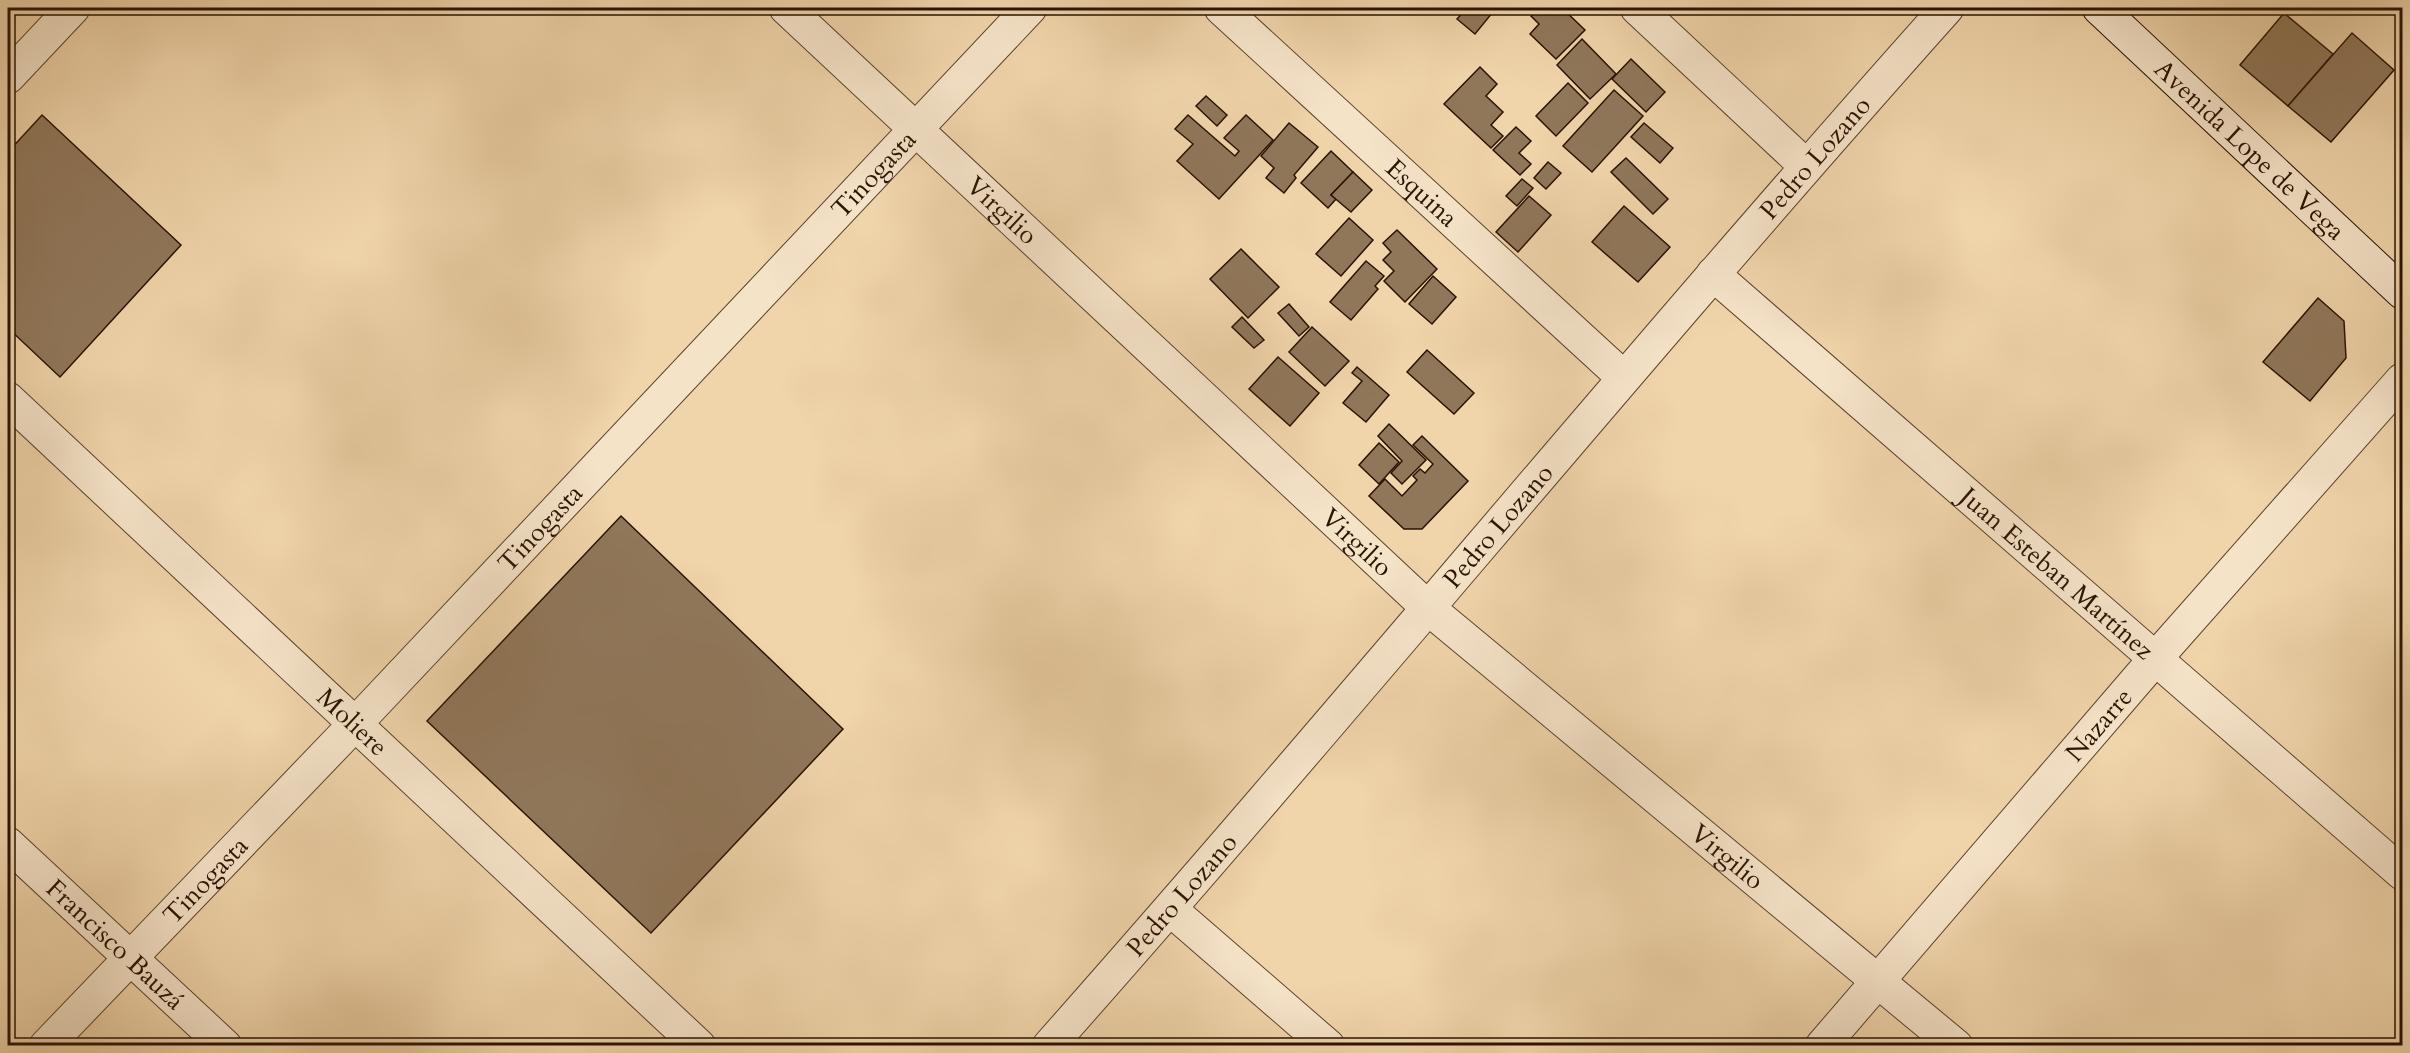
<svg xmlns="http://www.w3.org/2000/svg" width="2410" height="1053" font-family="Cardo,serif">
<style>
.building{fill:#90775a;stroke:#291303;stroke-width:1.5}
.lines{fill:none;stroke-linecap:round;stroke-linejoin:round}
.street-casing{stroke:#5b432d;stroke-width:35}
.secondary-casing{stroke:#291303;stroke-width:35}
.street{stroke:#f5e3c8;stroke-width:33}
.secondary{stroke:#f5e3c8;stroke-width:33}
.labels{text-anchor:middle;dominant-baseline:central;stroke-width:5;stroke-linejoin:round;paint-order:stroke}
.street-label{font-size:26px;fill:#291303;stroke:#f5e3c8}
</style>
<rect width="100%" height="100%" fill="#f0d4aa"/>
<filter id="stains"><feTurbulence type="fractalNoise" baseFrequency=".00333" numOctaves="4"/><feColorMatrix values="0 0 0 0 .2 0 0 0 0 .09 0 0 0 0 .02 0 0 0 .5 -.17"/></filter>
<radialGradient id="worn" r=".72"><stop offset=".6" stop-color="#630" stop-opacity="0"/><stop offset="1" stop-color="#630" stop-opacity=".3"/></radialGradient>
<g class="building">
<polygon points="1467,8 1487,8 1493,12 1475,34 1457,19"/>
<polygon points="1541,8 1562,8 1585,30 1556,59 1530,34 1539,24 1531,16"/>
<polygon points="2284,13 2333,54 2288,106 2240,65"/>
<polygon points="2352,33 2394,70 2331,142 2288,106"/>
<polygon points="1582,39 1616,74 1590,99 1557,65"/>
<polygon points="1631,59 1665,92 1646,112 1612,79"/>
<polygon points="1480,67 1497,84 1486,96 1503,112 1491,125 1503,136 1491,148 1444,104"/>
<polygon points="1568,83 1588,103 1556,136 1536,116"/>
<polygon points="1614,90 1643,116 1592,172 1563,146"/>
<polygon points="1206,96 1227,115 1217,126 1196,106"/>
<polygon points="42,115 181,245 60,377 8,328 8,152"/>
<polygon points="1188,115 1235,156 1239,151 1224,138 1246,115 1273,140 1219,199 1177,161 1193,144 1175,129"/>
<polygon points="1289,123 1318,147 1294,175 1296,178 1284,193 1266,178 1274,168 1261,156"/>
<polygon points="1644,123 1673,148 1660,163 1631,137"/>
<polygon points="1516,127 1531,141 1519,153 1531,164 1520,175 1493,150"/>
<polygon points="1331,151 1353,172 1331,195 1336,199 1328,208 1301,183"/>
<polygon points="1626,158 1668,199 1653,214 1611,172"/>
<polygon points="1548,162 1561,173 1546,189 1534,178"/>
<polygon points="1353,172 1372,190 1351,212 1331,195"/>
<polygon points="1522,179 1533,188 1517,206 1506,196"/>
<polygon points="1529,196 1551,215 1518,252 1496,232"/>
<polygon points="1624,206 1670,247 1638,282 1592,242"/>
<polygon points="1349,218 1373,240 1341,276 1316,254"/>
<polygon points="1397,230 1437,269 1405,302 1384,281 1394,271 1383,260 1391,252 1383,243"/>
<polygon points="1241,249 1279,287 1248,318 1210,279"/>
<polygon points="1366,261 1384,276 1375,286 1378,289 1351,320 1330,302"/>
<polygon points="1433,276 1456,297 1432,324 1409,304"/>
<polygon points="2318,298 2344,321 2346,358 2310,401 2263,362"/>
<polygon points="1289,304 1309,327 1299,336 1278,313"/>
<polygon points="1242,317 1264,340 1254,348 1232,327"/>
<polygon points="1312,327 1349,361 1325,386 1289,352"/>
<polygon points="1427,350 1474,393 1454,414 1407,372"/>
<polygon points="1278,357 1319,393 1290,426 1249,389"/>
<polygon points="1357,367 1389,395 1366,422 1343,403 1362,381 1352,373"/>
<polygon points="1389,424 1426,460 1402,484 1391,473 1402,461 1378,436"/>
<polygon points="1422,436 1468,481 1422,529 1404,529 1369,496 1385,479 1402,496 1417,480 1413,476 1420,469 1425,473 1433,464 1413,445"/>
<polygon points="1379,443 1399,462 1379,484 1359,465"/>
<polygon points="621,516 843,729 651,933 427,721"/>
</g>
<g class="lines">
<defs>
<g id="street">
<path id="s1" d="M786,8l642,600 528,438"/>
<path id="s2" d="M1221,8l402,369"/>
<polyline points="1637,8 1806,166"/>
<polyline points="8,77 73,8"/>
<path id="s3" d="M1713,274l689,599"/>
<path id="s4" d="M8,399l691,647"/>
<path id="s5" d="M8,844l217,202"/>
<polyline points="1170,909 1328,1046"/>
<path id="s6" d="M46,1046l310,-323 674,-715"/>
<path id="s7" d="M1049,1046c304,-343 593,-697 898,-1038"/>
<path id="s8" d="M1822,1046l333,-387 247,-279"/>
</g>
<g id="secondary">
<path id="s9" d="M2099,8l303,284"/>
</g>
</defs>
<use href="#street" class="street-casing"/>
<use href="#secondary" class="secondary-casing"/>
<use href="#street" class="street"/>
<use href="#secondary" class="secondary"/>
</g>
<g class="labels">
<g class="street-label">
<text stroke="none"><textPath href="#s9" startOffset="207">Avenida Lope de Vega</textPath></text>
<text stroke="none"><textPath href="#s7" startOffset="1173">Pedro Lozano</textPath></text>
<text stroke="none"><textPath href="#s6" startOffset="1202">Tinogasta</textPath></text>
<text stroke="none"><textPath href="#s2" startOffset="273">Esquina</textPath></text>
<text stroke="none"><textPath href="#s1" startOffset="296">Virgilio</textPath></text>
<text stroke="none"><textPath href="#s7" startOffset="687">Pedro Lozano</textPath></text>
<text stroke="none"><textPath href="#s6" startOffset="716">Tinogasta</textPath></text>
<text stroke="none"><textPath href="#s1" startOffset="782">Virgilio</textPath></text>
<text stroke="none"><textPath href="#s3" startOffset="456">Juan Esteban Martínez</textPath></text>
<text stroke="none"><textPath href="#s4" startOffset="472">Moliere</textPath></text>
<text stroke="none"><textPath href="#s8" startOffset="424">Nazarre</textPath></text>
<text stroke="none"><textPath href="#s1" startOffset="1268">Virgilio</textPath></text>
<text stroke="none"><textPath href="#s6" startOffset="230">Tinogasta</textPath></text>
<text stroke="none"><textPath href="#s7" startOffset="201">Pedro Lozano</textPath></text>
<text stroke="none"><textPath href="#s5" startOffset="147">Francisco Bauzá</textPath></text>
</g>
</g>
<rect width="2410" height="1053" fill="none" stroke="#f0d4aa" stroke-width="30"/>
<rect x="9" y="9" width="2392" height="1035" fill="none" stroke="#291303" stroke-width="3"/>
<rect x="15" y="15" width="2380" height="1023" fill="none" stroke="#291303" stroke-width="1.5"/>
<rect width="100%" height="100%" filter="url(#stains)"/>
<rect width="100%" height="100%" fill="url(#worn)"/>
</svg>
